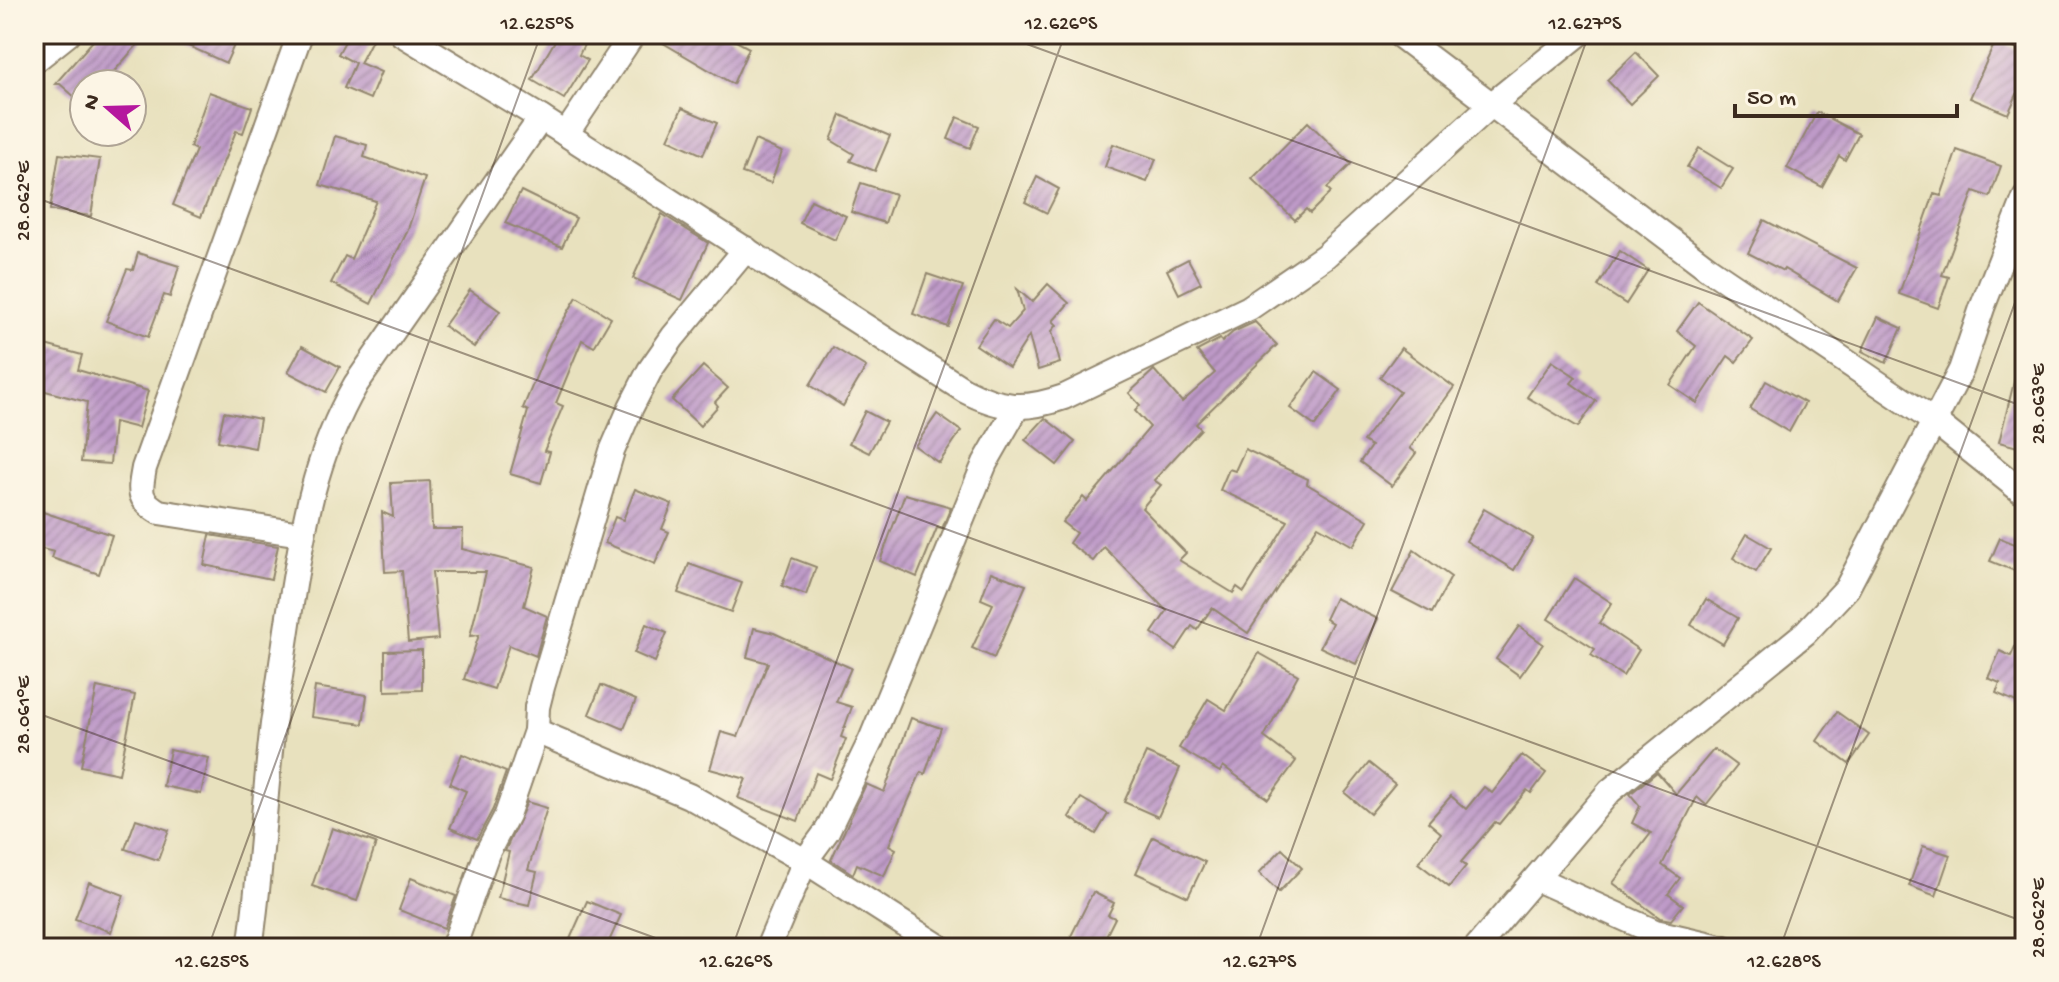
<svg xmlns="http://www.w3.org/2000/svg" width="2059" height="982" font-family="'Gochi Hand',sans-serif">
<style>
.building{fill:url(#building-hatch)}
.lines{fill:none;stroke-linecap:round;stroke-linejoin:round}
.street-casing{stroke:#92866e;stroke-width:28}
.street{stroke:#fff;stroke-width:24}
.ticks{fill:none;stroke:#3b2a1e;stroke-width:2;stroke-opacity:0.45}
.neatline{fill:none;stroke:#3b2a1e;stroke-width:3}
.ticks-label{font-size:20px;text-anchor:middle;fill:#3b2a1e}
</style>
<defs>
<pattern id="building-hatch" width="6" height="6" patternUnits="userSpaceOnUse" patternTransform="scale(2)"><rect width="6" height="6" fill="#be9ac8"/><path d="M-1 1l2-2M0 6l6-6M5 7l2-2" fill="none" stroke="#9c7ea2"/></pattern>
</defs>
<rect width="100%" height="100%" fill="#fcf5e5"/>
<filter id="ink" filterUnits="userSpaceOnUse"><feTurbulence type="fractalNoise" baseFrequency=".0125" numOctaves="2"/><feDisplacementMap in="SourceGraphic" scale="16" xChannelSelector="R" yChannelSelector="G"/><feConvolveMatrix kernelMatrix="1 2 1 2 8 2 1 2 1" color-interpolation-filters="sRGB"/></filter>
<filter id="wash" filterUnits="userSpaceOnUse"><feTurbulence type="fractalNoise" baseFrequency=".006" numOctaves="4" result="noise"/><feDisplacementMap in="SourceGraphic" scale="32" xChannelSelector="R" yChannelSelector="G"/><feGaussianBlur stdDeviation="1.8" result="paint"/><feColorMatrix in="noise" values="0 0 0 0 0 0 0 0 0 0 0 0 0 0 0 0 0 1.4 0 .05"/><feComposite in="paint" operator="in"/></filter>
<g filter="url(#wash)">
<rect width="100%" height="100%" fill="#e8e1be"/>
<g id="blocks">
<g class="building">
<polygon points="99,34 147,34 103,84 84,84 84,105 60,84 55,84"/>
<polygon points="162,34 239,34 226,63"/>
<polygon points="349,34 375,34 360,63 381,72 370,99 344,88 355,63 338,54"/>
<polygon points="559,34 589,34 579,55 588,60 564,99 532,80"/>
<polygon points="648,34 723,34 749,48 733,84"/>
<polygon points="1996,40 2025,53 2025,92 2019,90 2008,114 1970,98"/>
<polygon points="1636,52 1659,76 1630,104 1607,80"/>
<polygon points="209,92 252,107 243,133 236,131 201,217 173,205 196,150 190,147"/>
<polygon points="682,108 717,123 703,155 668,139"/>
<polygon points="1817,112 1859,134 1845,160 1839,156 1822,187 1787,168"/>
<polygon points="841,115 890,136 875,171 850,161 854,154 831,140"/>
<polygon points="957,117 979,126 970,148 948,139"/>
<polygon points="1308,122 1351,164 1327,188 1331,192 1310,213 1306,209 1295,220 1252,179"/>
<polygon points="335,136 367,145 364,157 425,178 407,232 371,304 331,283 345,256 351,259 376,201 320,185"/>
<polygon points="755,140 782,152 771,183 742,173"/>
<polygon points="1113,144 1156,159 1147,182 1105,167"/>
<polygon points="1699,148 1733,169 1721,188 1687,167"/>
<polygon points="1957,150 2001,166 1990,197 1974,191 1942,275 1949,277 1938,308 1899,294 1934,194 1941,196"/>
<polygon points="59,154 100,159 91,216 50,210"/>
<polygon points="1037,177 1059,189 1047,213 1025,202"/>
<polygon points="861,183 895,194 885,223 851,212"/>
<polygon points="521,191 576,218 562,247 505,223"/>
<polygon points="811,200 846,216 835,240 800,223"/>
<polygon points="662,214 708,243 682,300 633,278"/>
<polygon points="1764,220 1857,268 1838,301 1784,269 1783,271 1748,253"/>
<polygon points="1620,251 1648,270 1626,304 1598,286"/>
<polygon points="138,253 179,266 170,297 164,295 148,337 106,321 127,269 133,270"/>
<polygon points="1188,259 1201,283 1179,294 1167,270"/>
<polygon points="927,274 963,286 948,327 913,314"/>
<polygon points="1048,284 1069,303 1053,321 1057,325 1052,331 1060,363 1038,370 1029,336 1009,367 976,345 994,319 1008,328 1023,311 1017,289 1032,302"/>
<polygon points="470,290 500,311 474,347 444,326"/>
<polygon points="577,297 611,318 594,347 582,340 556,403 563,406 544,451 550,452 541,483 510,474 528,411 523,408 550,343"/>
<polygon points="1698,302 1753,340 1736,362 1728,356 1697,403 1670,385 1696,346 1677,331"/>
<polygon points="1878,317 1902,328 1886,363 1862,351"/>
<polygon points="1255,322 1277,345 1196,424 1201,429 1154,480 1161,485 1142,508 1186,553 1179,560 1233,593 1237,587 1244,592 1288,521 1220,490 1229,469 1235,471 1245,449 1308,479 1307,484 1368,520 1353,546 1318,526 1248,633 1212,608 1197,630 1192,626 1176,650 1152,633 1167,611 1104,547 1093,561 1069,543 1076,533 1062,522 1083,497 1087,501 1150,427 1135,411 1140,405 1129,393 1154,370 1182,402 1215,373 1197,351 1220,339 1222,342 1233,332"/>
<polygon points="34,342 82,355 78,370 148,391 138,428 114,422 110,464 81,462 87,402 34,388"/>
<polygon points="302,346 340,367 326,392 288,372"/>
<polygon points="833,347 866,367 843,406 810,385"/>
<polygon points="1401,348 1454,387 1410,448 1416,453 1392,486 1360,462 1371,446 1363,441 1400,392 1380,377"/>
<polygon points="1552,361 1576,377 1571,383 1596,401 1578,427 1527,397"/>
<polygon points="703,366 728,388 715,402 718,406 700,426 672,400"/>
<polygon points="1316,372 1341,390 1315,426 1290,408"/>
<polygon points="2016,374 2025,375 2025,449 1999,442"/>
<polygon points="1766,381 1805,403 1789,432 1750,409"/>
<polygon points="865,411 886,422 869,453 849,443"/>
<polygon points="224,412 260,419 255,448 218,441"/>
<polygon points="937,414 961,431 939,463 915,446"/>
<polygon points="1045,418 1075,442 1057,465 1025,440"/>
<polygon points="430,481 432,529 463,529 462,549 534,567 524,606 547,616 536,656 509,645 494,689 464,679 479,635 470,636 486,572 432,572 438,639 408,642 402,571 385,572 382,512 393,517 391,483"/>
<polygon points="635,489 672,504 662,529 669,532 655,564 605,543 615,517 623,520"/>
<polygon points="905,494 951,507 942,529 937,528 917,577 880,561"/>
<polygon points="34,509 112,535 99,574 52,558 54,552 34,547"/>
<polygon points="1484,509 1533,538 1514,570 1466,541"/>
<polygon points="1747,534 1771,548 1756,572 1733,558"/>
<polygon points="210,535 278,546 271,579 204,565"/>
<polygon points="2000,538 2025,548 2017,572 1990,561"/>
<polygon points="1414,550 1451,577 1432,613 1392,592"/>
<polygon points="792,558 816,567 806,595 782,586"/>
<polygon points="689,564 742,583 731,612 678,593"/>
<polygon points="991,572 1026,585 994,658 972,648 993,604 981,599"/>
<polygon points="1574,578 1612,603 1599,623 1639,650 1623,676 1591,655 1595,649 1548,619"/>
<polygon points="1335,598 1378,619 1356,664 1320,647 1332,623 1325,619"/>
<polygon points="1706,599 1738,618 1723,644 1691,625"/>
<polygon points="646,624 667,633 655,662 634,653"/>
<polygon points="2025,624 2025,706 1996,693 2000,683 1988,678 2000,651 2011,656"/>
<polygon points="1519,626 1543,644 1520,676 1496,659"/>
<polygon points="754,628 774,633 851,668 836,702 852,707 841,737 846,739 830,779 816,773 798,821 738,798 746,779 710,769 721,732 738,737 768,663 747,657"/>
<polygon points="422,650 422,690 385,691 385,651"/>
<polygon points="1259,653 1298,675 1264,737 1296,761 1268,799 1223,766 1220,772 1179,748 1208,699 1226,710"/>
<polygon points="601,685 636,700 624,729 589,714"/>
<polygon points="97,687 135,695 119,774 81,766"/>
<polygon points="315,687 367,695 363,724 311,717"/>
<polygon points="1837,712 1869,735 1849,764 1817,741"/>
<polygon points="911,718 941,728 925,774 921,772 889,845 896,849 884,876 857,864 853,874 831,860 866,784 884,792"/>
<polygon points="1714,749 1737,766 1706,805 1697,797 1662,865 1680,878 1668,894 1683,905 1671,920 1660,918 1613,883 1651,833 1632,823 1640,806 1630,794 1657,772 1676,794"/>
<polygon points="170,750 209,758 201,794 163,786"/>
<polygon points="1146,753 1180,768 1158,817 1124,802"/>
<polygon points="462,754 506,772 493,809 477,839 450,828 466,791 450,784"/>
<polygon points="1522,755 1546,773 1531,793 1527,790 1499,824 1495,822 1461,862 1466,866 1449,887 1418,863 1441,833 1428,822 1451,796 1466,809 1484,787 1492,793"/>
<polygon points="1369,763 1395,784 1370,814 1345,793"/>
<polygon points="1081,798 1108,814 1096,834 1069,817"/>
<polygon points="527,802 547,808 528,870 537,872 529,905 498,898 509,852 505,851"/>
<polygon points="136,819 169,830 158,860 125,849"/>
<polygon points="332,828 376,843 357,901 312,886"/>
<polygon points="1153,837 1205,862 1188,897 1136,873"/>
<polygon points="1923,846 1950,855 1936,896 1909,886"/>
<polygon points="1282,849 1302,868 1279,892 1259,873"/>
<polygon points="411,878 456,896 444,928 399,910"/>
<polygon points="89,882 124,895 111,932 75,919"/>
<polygon points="1093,892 1114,903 1108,915 1115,918 1100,948 1065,948"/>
<polygon points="587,901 621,915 606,948 566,948"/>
</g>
</g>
</g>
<g filter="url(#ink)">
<use href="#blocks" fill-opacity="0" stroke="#92866e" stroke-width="2"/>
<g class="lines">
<defs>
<g id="street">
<path d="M300,34l-156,434c-4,23 -7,31 15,44l142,22"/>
<path d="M402,34l139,84 423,272c37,19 60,21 100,7l185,-89 76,-52 166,-151 88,-71"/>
<polyline points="1398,34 1709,269 1934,421 2025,494"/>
<polyline points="34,61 68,34"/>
<polyline points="566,134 633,34"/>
<polyline points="536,731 689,796 805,861 941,948"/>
<polyline points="1537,879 1655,932 1724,948"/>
<path d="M250,948c11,-74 14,-149 23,-224 5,-36 11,-72 16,-108 13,-83 24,-158 67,-232l185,-266"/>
<polyline points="453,948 487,853 507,815 536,731 537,707 542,687 612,451 631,407 650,370 673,337 746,249"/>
<polyline points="768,948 805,861 827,831 871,740 985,463 1017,407"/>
<polyline points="1476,948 1610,791 1805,633 1847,588 1961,370 1982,308 2025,198"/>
</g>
</defs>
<use href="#street" class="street-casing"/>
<use href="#street" class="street"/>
</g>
</g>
<path class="ticks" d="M999,34l1026,373M34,197l1991,725M34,712l649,236M208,948l333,-914M732,948l333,-914M1256,948l333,-914M1780,948l245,-673"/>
<rect width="2059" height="982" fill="none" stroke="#fcf5e5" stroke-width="88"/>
<g transform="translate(108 108) rotate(290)"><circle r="38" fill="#fcf5e5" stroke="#afa495" stroke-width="2"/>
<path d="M0-6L14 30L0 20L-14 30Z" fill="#b5179e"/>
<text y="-12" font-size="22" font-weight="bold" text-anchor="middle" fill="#3b2a1e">N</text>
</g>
<path d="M1735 104v12h222v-12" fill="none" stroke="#3b2a1e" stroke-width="4"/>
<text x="1747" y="104" font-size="24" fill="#3b2a1e" stroke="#fcf5e5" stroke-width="6" paint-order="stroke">50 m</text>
<rect x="44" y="44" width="1971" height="894" class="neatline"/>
<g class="ticks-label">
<text x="537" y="29">12.625°S</text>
<text x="1061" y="29">12.626°S</text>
<text x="1585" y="29">12.627°S</text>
<text transform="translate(22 201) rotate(-90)" y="7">28.062°E</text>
<text transform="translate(2037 404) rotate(-90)" y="7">28.063°E</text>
<text transform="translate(22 715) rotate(-90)" y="7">28.061°E</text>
<text transform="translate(2037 918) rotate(-90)" y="7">28.062°E</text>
<text x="212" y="967">12.625°S</text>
<text x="736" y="967">12.626°S</text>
<text x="1260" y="967">12.627°S</text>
<text x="1784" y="967">12.628°S</text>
</g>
</svg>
